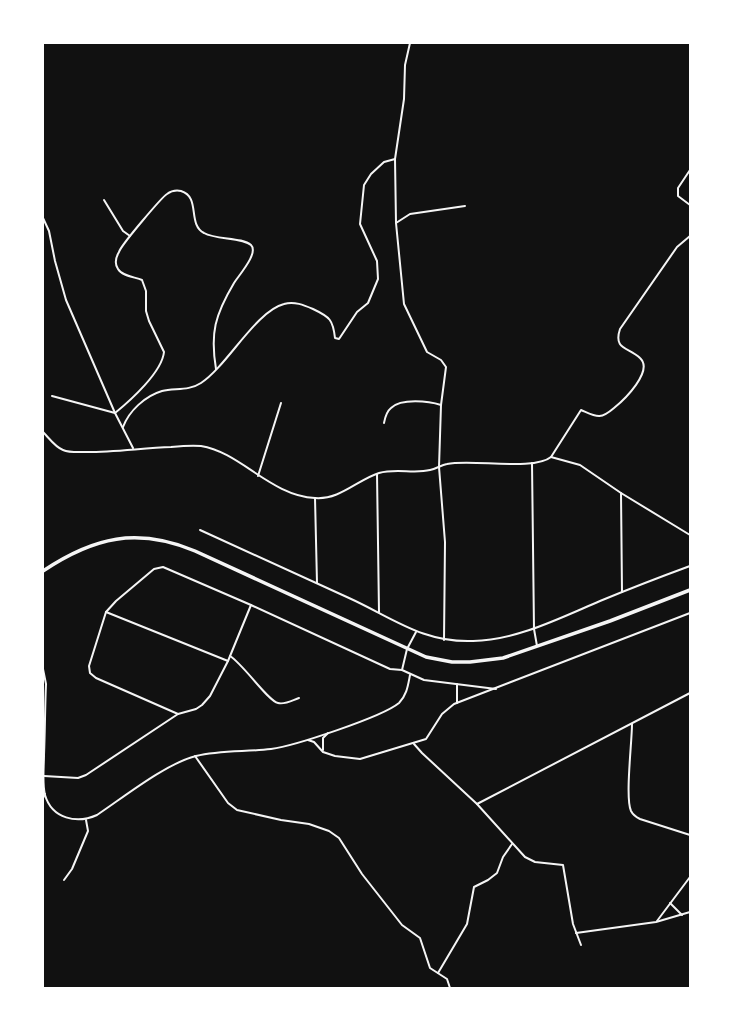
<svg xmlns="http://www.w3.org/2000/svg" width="733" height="1031" font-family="Lora,serif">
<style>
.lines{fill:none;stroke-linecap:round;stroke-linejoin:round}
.minor{stroke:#f5f5f5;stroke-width:2}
.primary{stroke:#f5f5f5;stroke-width:3.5}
</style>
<rect width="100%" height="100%" fill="#111"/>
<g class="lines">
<g class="minor">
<polyline points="410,43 405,65 404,99 395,159 396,223 404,304 427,352 441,360 446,367 441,405 439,467 445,542 444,640"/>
<polyline points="690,170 678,188 678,196 690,205"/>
<polyline points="104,200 123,231 130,236"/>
<polyline points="43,218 49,231 55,261 66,300 115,413 133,448"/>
<polyline points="396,223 410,214 465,206"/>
<path d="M52,396l63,17c16,-13 47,-41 49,-61l-15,-31 -3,-10v-20l-4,-11c-7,-3 -20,-4 -24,-11 -4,-6 -2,-12 1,-17 2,-7 43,-55 48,-58 4,-3 9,-4 14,-3 20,6 6,33 23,42 12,7 38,4 47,12 8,8 -12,30 -17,38 -19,32 -24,50 -18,86"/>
<path d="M384,423c1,-5 2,-11 7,-15 10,-10 38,-7 50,-3"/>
<path d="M123,427c6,-16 22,-31 39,-36 13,-3 27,0 39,-8 26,-17 55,-72 83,-79 10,-3 20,1 29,5 17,8 20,11 22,29l4,1 18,-27 11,-9 10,-24 -1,-18 -17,-37 4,-39 7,-11 13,-12 11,-3"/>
<path d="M43,432c6,6 12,15 20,18 7,3 16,2 24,2 28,0 56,-4 84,-5 10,-1 21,-2 30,-1 39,6 70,50 114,52 25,2 42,-18 64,-25 17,-5 35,1 51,-3 6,-1 11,-5 17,-6 25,-5 87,7 104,-7l30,-47c16,7 19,10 33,-2 10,-8 40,-37 26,-50 -11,-11 -27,-8 -20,-29l57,-82 13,-11"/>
<polyline points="551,457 580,465 621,493 690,535"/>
<polyline points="532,463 534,629 537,646"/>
<polyline points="377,474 379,612"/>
<polyline points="258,476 281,403"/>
<polyline points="621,493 622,592"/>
<polyline points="315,498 317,583"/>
<path d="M200,530c50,23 100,46 149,68 44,20 74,45 124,43 44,-1 87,-23 127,-40 29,-12 60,-24 90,-35"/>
<polyline points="106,612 228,661"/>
<path d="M230,656c14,9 38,45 48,47 7,2 15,-3 21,-5"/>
<path d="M43,669l3,15c-1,23 -1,47 -2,71 0,12 -2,28 1,40 7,24 32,29 52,20 27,-18 68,-51 99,-59 24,-6 50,-4 75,-7 23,-3 111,-32 128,-46 8,-8 9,-18 11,-28"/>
<polyline points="402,670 407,649 416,632"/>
<polyline points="457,684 457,703"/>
<polyline points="178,714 96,678 90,673 89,666 106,612 116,601 154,569 163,567 251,605 390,669 402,670 424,680 496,689"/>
<path d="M632,724c0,18 -7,74 -1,87 2,4 5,6 9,8l50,16"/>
<polyline points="308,740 314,742 323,752 335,756 360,759 426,739 442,714 454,704 690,613"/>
<polyline points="414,744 422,753 477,804 525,857 535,862 563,865 573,924 581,945"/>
<polyline points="323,750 323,738 328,733"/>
<polyline points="195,756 228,803 237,810 281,820 309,824 329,831 339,838 362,874 402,925 420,938 430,968 447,979 450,988"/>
<polyline points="44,776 78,778 86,775 178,714 196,709 202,705 210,696 228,661 251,605"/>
<polyline points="43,798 45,794"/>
<polyline points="477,804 690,693"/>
<polyline points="64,880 72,869 88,831 86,820"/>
<polyline points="670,903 682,915"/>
<polyline points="657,921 690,877"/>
<polyline points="576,933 656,922 690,912"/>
<polyline points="438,973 467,924 474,887 488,880 497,873 503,857 512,844"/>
</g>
<path class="primary" d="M43,571c51,-34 94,-44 152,-20l231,106 26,5h18l33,-4 107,-37 80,-31"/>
</g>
<rect width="733" height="1031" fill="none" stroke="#ffffff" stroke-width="88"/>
</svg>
